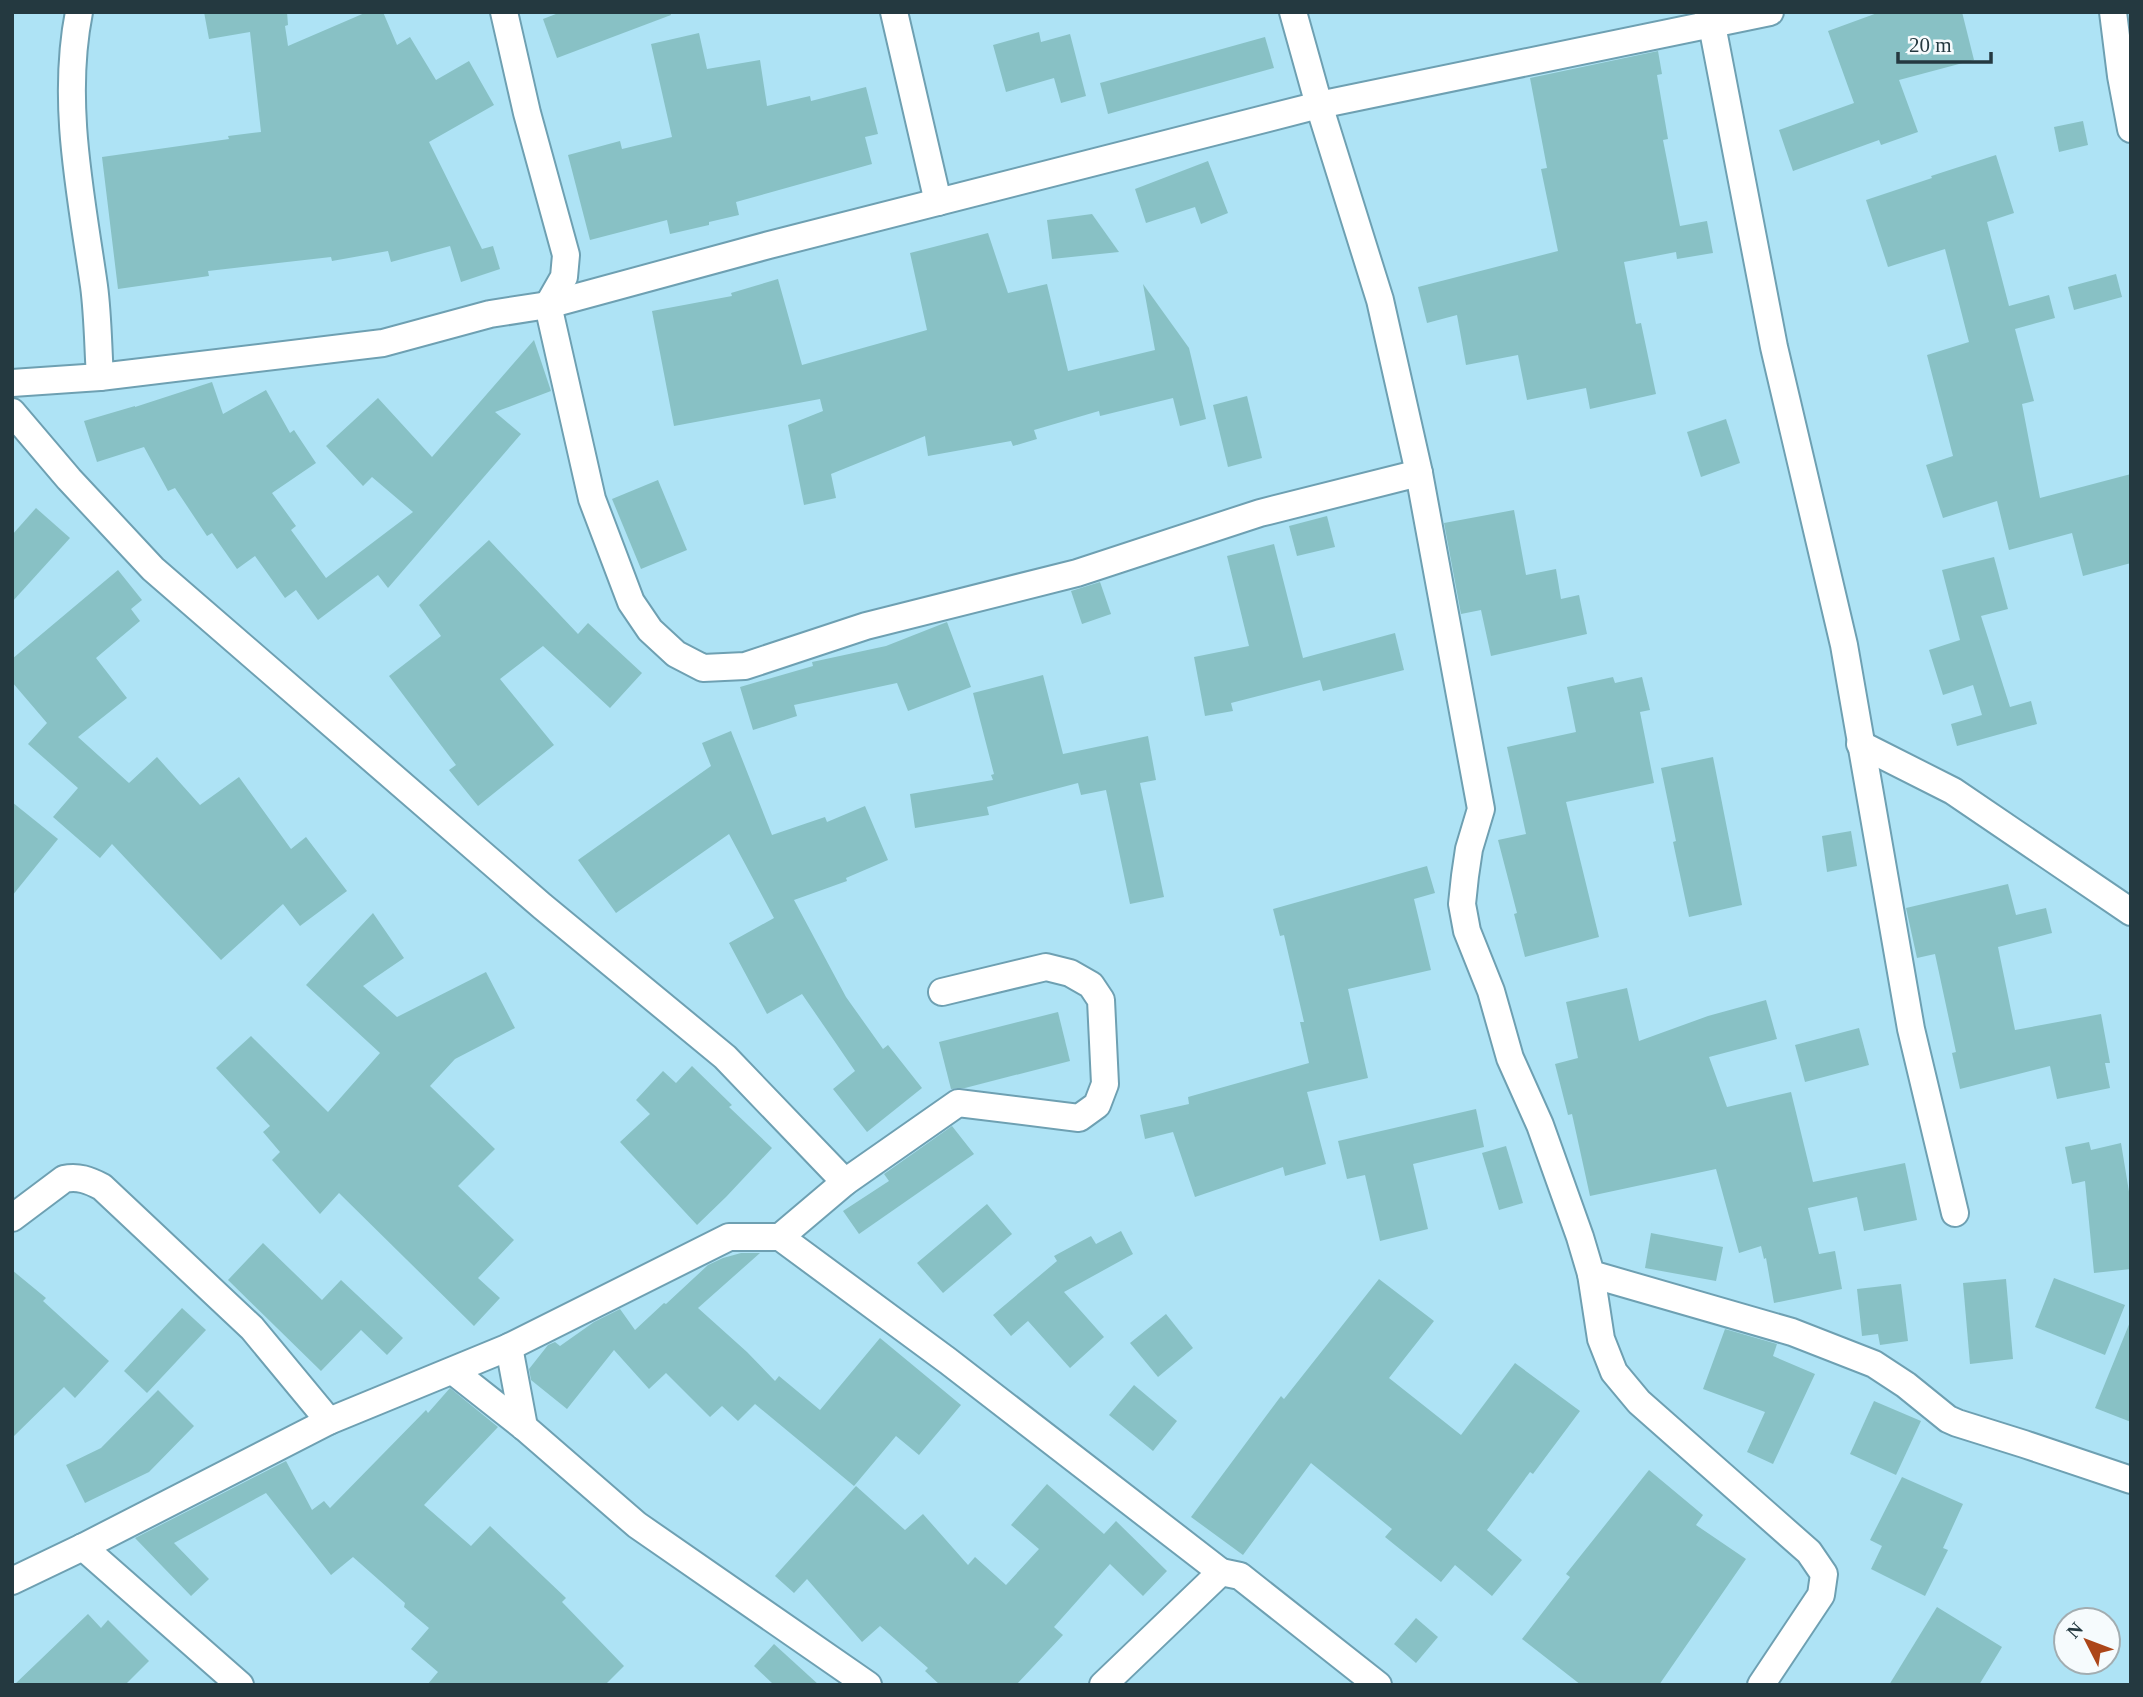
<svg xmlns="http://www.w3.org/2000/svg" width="2143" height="1697" font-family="Georgia,serif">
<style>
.building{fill:#88c1c5}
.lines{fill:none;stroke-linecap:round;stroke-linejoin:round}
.street-casing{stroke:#6ea0b2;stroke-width:30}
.street{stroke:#fff;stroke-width:26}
</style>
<rect width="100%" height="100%" fill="#aee3f5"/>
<g class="building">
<polygon points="204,12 287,12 288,25 285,26 288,46 367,12 383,12 397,45 410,37 436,80 469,61 494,105 429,142 482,249 493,246 500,269 461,282 450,246 391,262 388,251 332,261 331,257 208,271 209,276 118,289 102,157 229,139 228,136 261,132 250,32 209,39"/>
<polygon points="561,12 670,12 671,15 557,58 543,19"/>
<polygon points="1880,12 1962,12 1974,60 1899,80 1918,132 1881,145 1879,140 1793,171 1779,130 1854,103 1828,31"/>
<polygon points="1039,32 1041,42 1070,34 1086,96 1061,103 1054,78 1006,92 993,45"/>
<polygon points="699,33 707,69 760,60 767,106 810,96 811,101 866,87 878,134 865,137 872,164 736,202 739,215 709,222 709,225 670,234 667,220 590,240 568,155 620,141 622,149 672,137 651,44"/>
<polygon points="1265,37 1274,68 1108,114 1100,83"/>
<polygon points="1658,51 1662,74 1657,75 1668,139 1663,140 1680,226 1707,221 1713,253 1677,259 1676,252 1624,262 1636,324 1641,323 1656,394 1590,409 1586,388 1527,400 1518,355 1466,365 1457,315 1427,323 1418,287 1558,251 1541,169 1547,168 1530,78"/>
<polygon points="2083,121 2088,145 2059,152 2054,127"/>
<polygon points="1996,155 2014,213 1987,222 2009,306 2049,295 2055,318 2015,329 2034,401 2022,404 2040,498 2131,474 2131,563 2083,576 2072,533 2009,550 1997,501 1943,518 1926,465 1953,456 1927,355 1969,342 1945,249 1888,267 1866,200 1932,178 1931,176"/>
<polygon points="1208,161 1228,213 1201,224 1195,207 1146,223 1135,189"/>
<polygon points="1092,214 1119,252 1052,259 1047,220"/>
<polygon points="988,233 1008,293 1047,284 1068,371 1155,350 1143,284 1189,348 1206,419 1180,426 1173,398 1100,416 1099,411 1034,430 1037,439 1013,446 1011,441 928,456 925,436 831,474 836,498 804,505 788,425 823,411 820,399 674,426 652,311 732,296 731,293 778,279 802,365 927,330 910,253"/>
<polygon points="2116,274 2122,297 2074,310 2068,287"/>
<polygon points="534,340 551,391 495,412 521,434 388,588 378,575 318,620 296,590 285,598 255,556 237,569 212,533 207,536 175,488 168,491 144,447 97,462 84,421 135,406 135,407 212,382 223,414 266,390 290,433 294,430 316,463 272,493 296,526 291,530 326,578 413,512 372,477 363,486 326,446 378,398 432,457"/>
<polygon points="1247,396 1262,458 1228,467 1213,405"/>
<polygon points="1726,419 1740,463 1701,477 1687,432"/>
<polygon points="658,480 687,550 641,569 612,499"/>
<polygon points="36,508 70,538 12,602 12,535"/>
<polygon points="1514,510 1526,575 1556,569 1561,599 1579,595 1587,634 1491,656 1481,610 1461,614 1444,523"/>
<polygon points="1327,516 1335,547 1297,556 1289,526"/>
<polygon points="489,540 578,634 588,623 642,673 610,708 543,646 500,679 554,745 478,806 449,770 456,765 389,676 441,636 419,605"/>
<polygon points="1274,544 1303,658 1395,633 1404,670 1323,691 1320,680 1231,703 1233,711 1205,716 1194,657 1249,646 1227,556"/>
<polygon points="1994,557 2008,609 1981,616 2010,707 2031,701 2037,724 1957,746 1951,724 1982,715 1973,685 1943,695 1929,650 1960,640 1942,570"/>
<polygon points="118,570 142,600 131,609 140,621 96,658 127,698 78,737 129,783 157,757 200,805 239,777 291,849 306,837 347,891 300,926 283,904 221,960 112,844 100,858 53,817 78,788 28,744 47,723 12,682 12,659"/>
<polygon points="1100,582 1111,614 1082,624 1071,591"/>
<polygon points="947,622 971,687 908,711 897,683 794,705 797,716 753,730 740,687 813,666 812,662 886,646"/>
<polygon points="1043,675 1063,754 1148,736 1156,780 1140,783 1164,897 1130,904 1106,790 1081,795 1078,783 987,807 989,815 915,828 910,794 993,780 991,775 994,774 973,693"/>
<polygon points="1613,677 1615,683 1642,677 1650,710 1640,712 1654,783 1566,802 1599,937 1525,957 1514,914 1517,913 1498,840 1526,834 1507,747 1576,732 1567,687"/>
<polygon points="731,731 772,835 825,817 827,822 865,806 888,860 846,878 847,881 794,900 846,997 883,1049 888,1045 922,1088 867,1132 833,1089 855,1071 802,994 767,1014 729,943 774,918 729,834 616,913 578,860 711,766 702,743"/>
<polygon points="1713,757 1742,905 1689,917 1673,842 1676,841 1661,768"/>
<polygon points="12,802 58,839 12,896"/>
<polygon points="1851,831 1857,866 1827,872 1822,836"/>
<polygon points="1427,866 1435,893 1414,899 1431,970 1348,989 1368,1078 1307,1092 1326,1164 1285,1176 1283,1167 1195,1197 1173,1132 1145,1139 1140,1115 1189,1104 1188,1097 1309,1063 1300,1022 1304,1022 1284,935 1280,936 1273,909"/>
<polygon points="2008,884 2016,915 2046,908 2052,933 1998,947 2015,1030 2101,1014 2110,1063 2105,1063 2110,1088 2057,1099 2050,1066 1960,1089 1952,1053 1956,1052 1935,954 1917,958 1906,908"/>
<polygon points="373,913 404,958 363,986 397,1017 486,972 515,1028 455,1059 430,1086 495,1149 458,1186 514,1240 478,1278 500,1298 474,1326 339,1193 320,1214 272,1160 280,1152 263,1132 270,1126 216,1068 251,1036 328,1112 380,1053 306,985"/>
<polygon points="1627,988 1639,1041 1708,1016 1766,1000 1777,1039 1709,1057 1727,1107 1791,1092 1813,1182 1905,1163 1917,1220 1864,1231 1857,1197 1808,1208 1819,1254 1835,1251 1842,1289 1774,1303 1766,1258 1764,1259 1761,1246 1739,1253 1716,1169 1590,1196 1572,1114 1568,1115 1555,1064 1578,1058 1566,1002"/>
<polygon points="1058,1012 1070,1061 965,1088 951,1089 939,1042"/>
<polygon points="1859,1028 1869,1065 1805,1082 1795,1045"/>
<polygon points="692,1066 732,1105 729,1107 772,1148 726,1197 697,1225 620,1142 650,1114 636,1100 663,1071 676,1083"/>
<polygon points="1476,1109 1484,1147 1413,1164 1428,1229 1380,1241 1365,1175 1347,1179 1338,1141"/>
<polygon points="952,1126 974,1154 859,1234 843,1211 889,1181 884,1174"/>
<polygon points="2089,1142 2091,1150 2121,1143 2131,1204 2131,1269 2094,1273 2085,1181 2072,1184 2065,1147"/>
<polygon points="1506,1146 1523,1203 1499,1210 1482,1153"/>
<polygon points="987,1204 1012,1234 943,1293 917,1263"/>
<polygon points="1121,1231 1133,1254 1064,1292 1104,1337 1070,1368 1028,1321 1011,1336 993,1315 1057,1261 1054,1256 1091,1236 1096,1244"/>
<polygon points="1651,1233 1723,1247 1716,1281 1645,1268"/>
<polygon points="263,1243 322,1300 341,1280 403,1338 387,1355 361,1330 321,1371 228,1280"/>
<polygon points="741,1253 760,1253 698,1308 747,1352 775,1381 779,1376 820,1410 880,1338 961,1405 919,1455 896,1436 854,1486 755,1404 738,1421 722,1406 710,1417 666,1373 649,1389 614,1350 567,1409 531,1380 529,1369 548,1345 555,1342 560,1346 594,1322 620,1309 635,1330 664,1303 666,1304 708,1265 723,1258"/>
<polygon points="12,1270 46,1298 43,1301 109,1361 75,1398 64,1387 12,1438"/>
<polygon points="2054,1278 2125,1305 2105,1355 2035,1327"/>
<polygon points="1379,1279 1434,1321 1389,1378 1461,1435 1515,1363 1580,1411 1533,1474 1530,1472 1487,1530 1522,1560 1492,1596 1455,1565 1441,1582 1385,1537 1392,1529 1311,1463 1243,1555 1191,1517 1281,1396 1284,1399"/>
<polygon points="2006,1279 2013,1359 1970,1364 1963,1283"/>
<polygon points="1901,1284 1908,1341 1880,1345 1878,1334 1862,1336 1857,1289"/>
<polygon points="182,1308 206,1330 147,1393 124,1371"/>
<polygon points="1166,1314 1193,1348 1158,1377 1130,1343"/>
<polygon points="2130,1322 2131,1322 2131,1422 2095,1408"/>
<polygon points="1725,1329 1777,1344 1773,1356 1815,1374 1773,1464 1747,1452 1765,1412 1703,1389"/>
<polygon points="1134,1385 1177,1421 1153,1451 1109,1415"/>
<polygon points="450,1388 498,1427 424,1505 471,1546 490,1526 566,1598 562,1602 624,1666 605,1685 427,1685 438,1672 411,1649 429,1628 404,1607 405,1603 353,1557 331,1575 266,1493 174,1543 209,1579 191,1596 135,1538 286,1461 312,1510 324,1501 330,1508 426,1410 428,1413"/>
<polygon points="158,1390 194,1426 149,1472 85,1503 66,1465 101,1448"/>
<polygon points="1874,1401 1921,1421 1896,1475 1850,1454"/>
<polygon points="1649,1470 1703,1515 1696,1525 1746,1559 1659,1685 1581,1685 1522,1639 1570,1577 1566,1574"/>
<polygon points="1902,1477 1963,1504 1943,1548 1948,1550 1925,1596 1871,1569 1882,1546 1870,1540"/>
<polygon points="1047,1484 1104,1534 1116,1521 1167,1571 1143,1596 1110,1564 1054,1627 1063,1635 1016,1685 940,1685 925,1671 928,1668 880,1626 862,1642 807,1579 794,1593 775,1576 856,1486 905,1530 923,1514 968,1565 975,1557 1006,1585 1039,1549 1011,1525"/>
<polygon points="1937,1607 2002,1647 1979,1685 1889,1685"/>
<polygon points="88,1614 101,1628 108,1620 149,1661 125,1685 14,1685"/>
<polygon points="1416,1618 1438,1637 1416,1663 1394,1644"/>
<polygon points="774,1644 819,1685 774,1685 754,1666"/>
</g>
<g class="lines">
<defs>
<g id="street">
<path d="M79,12c-18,91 2,183 15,274 4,30 4,61 6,91"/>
<polyline points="504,12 527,113 566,255 564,277 548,305 592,499 631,602 650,630 676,654 703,668 745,666 866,626 1077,573 1260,513 1419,473"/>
<polyline points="894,12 938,202"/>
<polyline points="1293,12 1319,105 1380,300 1419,473 1481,809 1469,849 1465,876 1462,904 1467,931 1491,991 1510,1058 1540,1125 1580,1237 1591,1274 1792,1332 1874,1364 1906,1385 1948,1419 1957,1423 2024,1444 2131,1480"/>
<polyline points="1708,12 1712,25 1774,347 1844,645 1911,1029 1955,1213"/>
<polyline points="2113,12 2121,76 2131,129"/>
<polyline points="12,383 100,377 383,343 490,314 548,305 769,245 1319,105 1770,12"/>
<polyline points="12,412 69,479 153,569 542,906 725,1057 845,1182"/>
<polyline points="1860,744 1953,791 2131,912"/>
<path d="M12,1218l52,-39c14,-3 25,1 38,8l150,141 77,93"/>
<polyline points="780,1237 948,1361 1221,1572"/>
<polyline points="1591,1274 1601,1339 1614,1372 1639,1402 1809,1552 1824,1574 1821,1595 1761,1685"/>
<polyline points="509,1347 524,1427"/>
<polyline points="453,1371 524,1427 637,1525 868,1685"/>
<polyline points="83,1547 240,1685"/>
<polyline points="12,1581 83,1547 329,1421 509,1347 729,1237 780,1237 845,1182 958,1103 1079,1118 1097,1105 1105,1084 1101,1000 1091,985 1070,973 1046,967 942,992"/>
<polyline points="1103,1685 1221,1572 1240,1576 1378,1685"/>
</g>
</defs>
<use href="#street" class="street-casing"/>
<use href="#street" class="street"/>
</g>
<rect width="2143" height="1697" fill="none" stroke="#243940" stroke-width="28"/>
<g transform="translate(2087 1641) rotate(312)"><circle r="33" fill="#f6fbfd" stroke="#a2adb1" stroke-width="2"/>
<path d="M0-5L12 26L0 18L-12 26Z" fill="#ac4619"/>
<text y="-10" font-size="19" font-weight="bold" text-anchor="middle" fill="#243940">N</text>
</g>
<path d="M1898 52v10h93v-10" fill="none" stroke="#243940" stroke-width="3.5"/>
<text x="1909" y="52" font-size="21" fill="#243940" stroke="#f6fbfd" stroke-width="5" paint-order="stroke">20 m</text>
</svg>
